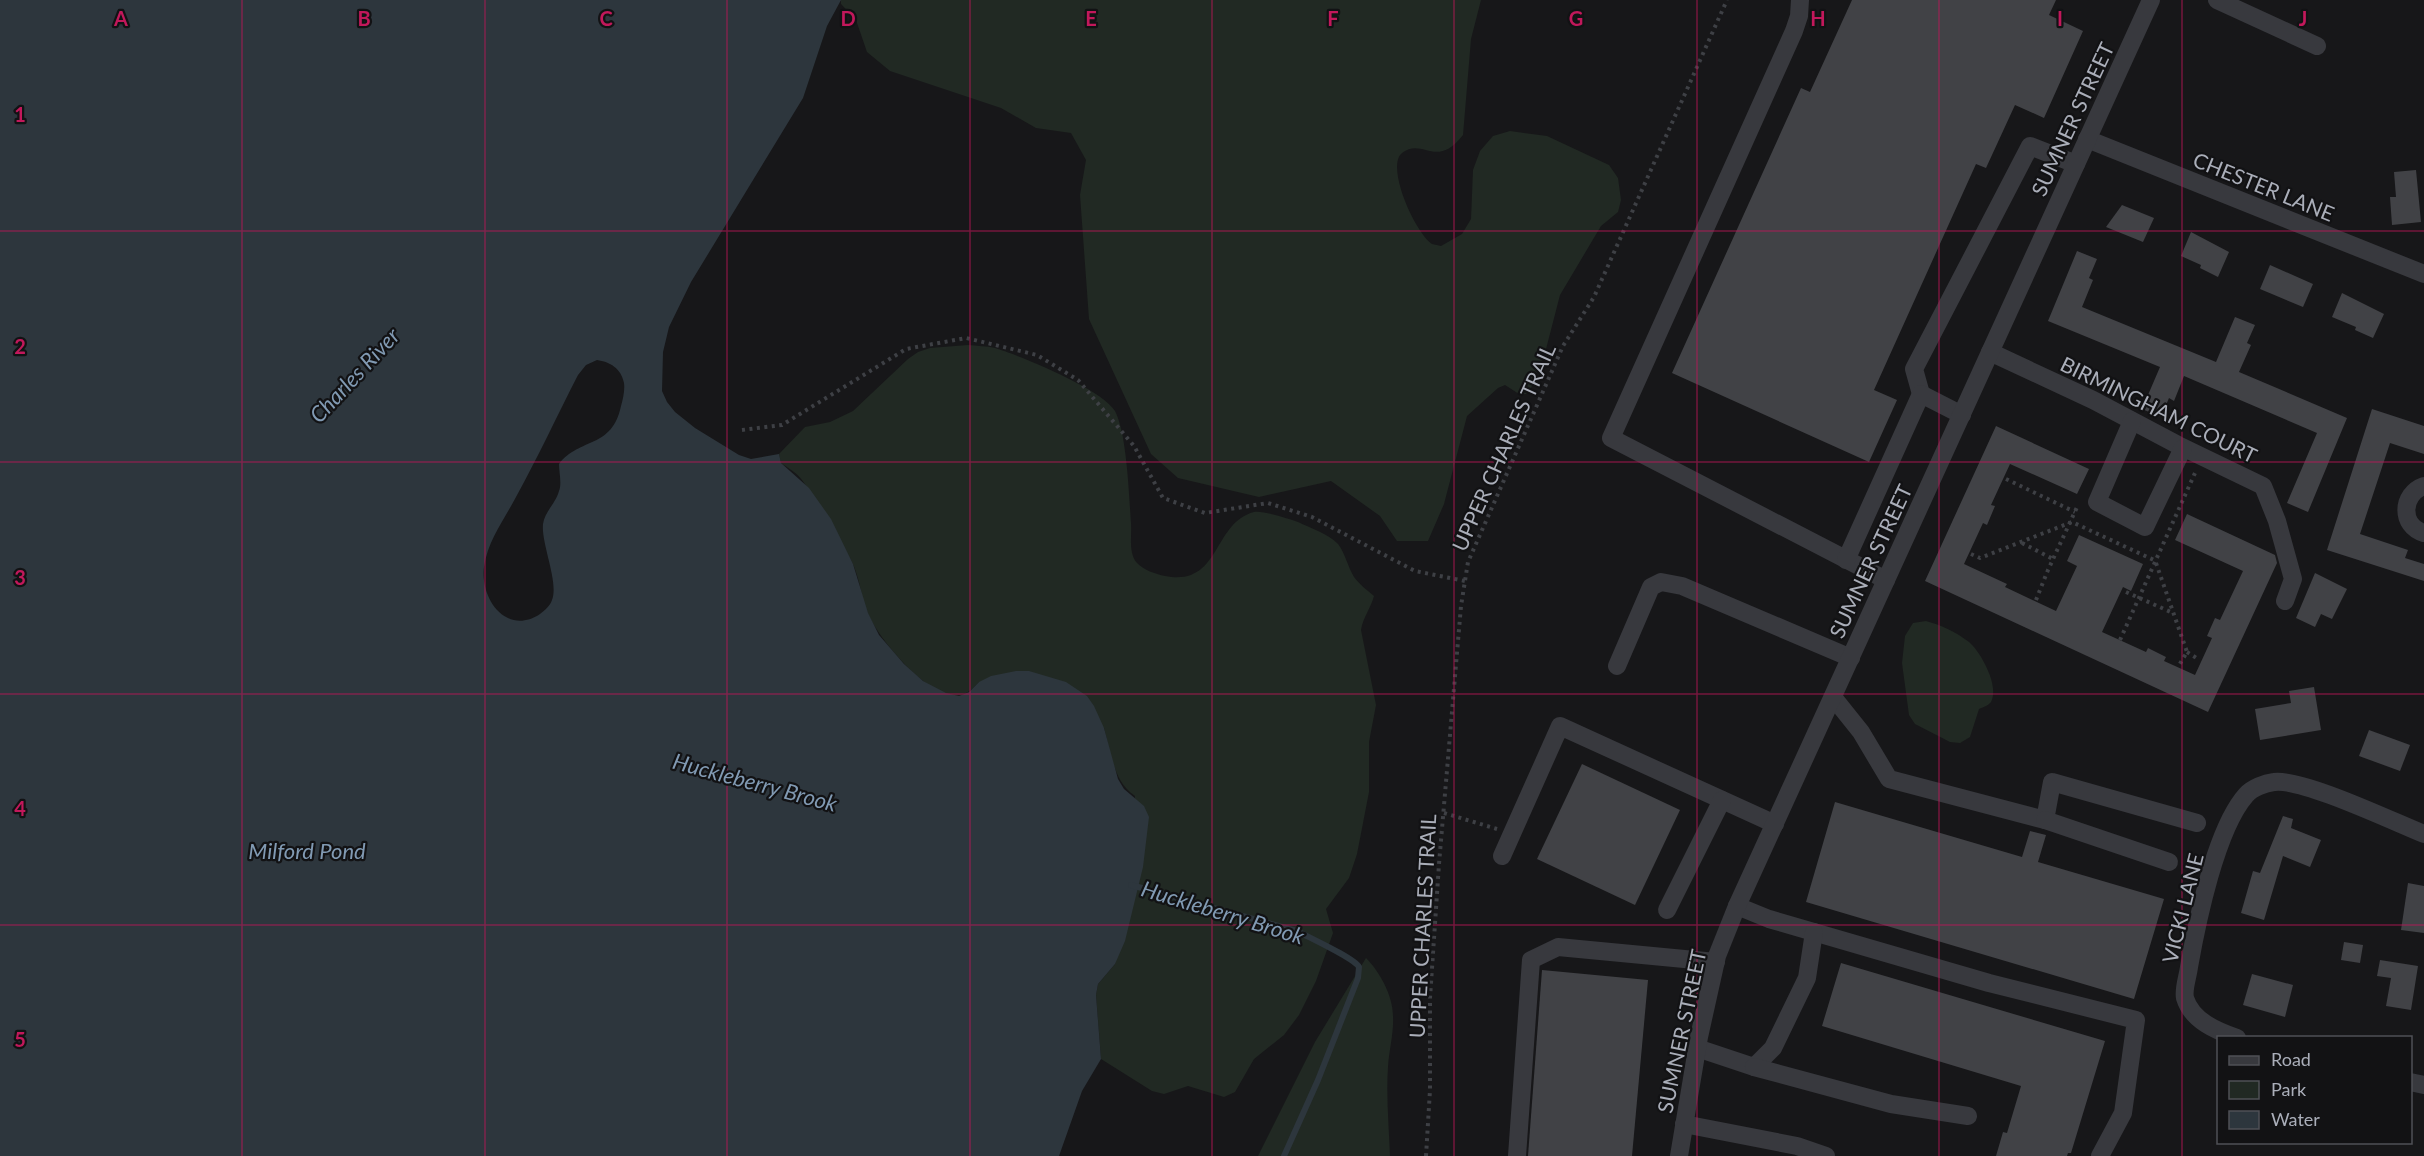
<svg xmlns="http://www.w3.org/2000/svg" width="2424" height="1156" font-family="Lato,sans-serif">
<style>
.green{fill:#212923}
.water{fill:#2d363d;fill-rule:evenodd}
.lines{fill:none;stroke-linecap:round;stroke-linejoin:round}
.stream{stroke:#2d363d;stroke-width:6}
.building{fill:#414246}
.path{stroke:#3e4045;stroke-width:4;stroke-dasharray:3 4.5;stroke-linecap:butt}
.minor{stroke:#38393e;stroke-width:18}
.grid{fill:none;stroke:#c2185b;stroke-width:1.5;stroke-opacity:0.55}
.labels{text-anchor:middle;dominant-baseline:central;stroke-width:4.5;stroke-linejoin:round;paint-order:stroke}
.street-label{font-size:21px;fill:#aaaeb9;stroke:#121214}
.water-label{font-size:22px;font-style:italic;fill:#819ab3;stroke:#121214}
.grid-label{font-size:20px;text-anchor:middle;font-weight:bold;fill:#c2185b;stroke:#121214;stroke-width:4.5;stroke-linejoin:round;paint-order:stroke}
</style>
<rect width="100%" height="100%" fill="#171719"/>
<g class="green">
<path d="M841,0h640l-10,39 -8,96c-27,35 -40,2 -61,18 -17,14 14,81 30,91 3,1 6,1 9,2l21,-12 9,-15 2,-49 7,-19 13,-15 17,-5 37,5 62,29 9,13 3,22 -3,12 -17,14 -41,69 -15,58 -14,35 -5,6h-7l-14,-9 -7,3 -31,28 -23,88 -16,37h-31l-17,-25 -49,-35 -72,16 -81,-19 -27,-24 -62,-135 -9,-124 6,-35 -15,-27 -35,-5 -35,-20 -111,-37 -23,-19 -11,-32 -15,-16z"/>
<path d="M968,345c9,1 19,1 27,3 26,8 107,41 120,63 12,23 14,85 16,112 1,12 -3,30 6,40 7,7 18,11 28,13 56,11 47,-53 89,-64 8,-2 36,7 44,10 12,6 31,12 40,22 7,9 10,23 16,33 5,7 13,13 20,19 -3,12 -11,21 -13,34l15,75 -7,37v50l-12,62 -8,24 -23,31 7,24 -17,48 -17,34 -15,20 -30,24 -19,33 -11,5 -36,-11 -24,8 -12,-3 -51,-32 -5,-64 2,-11 17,-20 20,-168c-22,-15 -24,-43 -31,-68l-125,-46c-5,5 -10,11 -18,13 -31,7 -82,-56 -93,-81 -7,-16 -8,-36 -16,-52 -13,-24 -34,-60 -50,-82 -5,-7 -14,-12 -21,-17l-2,-9 26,-27 25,-5 23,-11 55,-52 10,-7 12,-4z"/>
<path d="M1926,621c15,4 30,11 43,21 12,10 31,45 22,60 -3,4 -8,5 -12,7l-9,28 -10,6 -10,-1 -35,-18 -6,-9 -7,-52 3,-27 8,-13z"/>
<path d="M1366,958c14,14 27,38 27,58 1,17 -4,34 -5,51 -2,30 1,60 2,89h-132l57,-114z"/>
</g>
<path class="water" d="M0,0h841l-14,26 -24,72 -112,184 -22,45 -6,25 -1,39 5,11 8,10 20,16 44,27 12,4 28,-5 2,9 28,25 22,31 22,45 15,49 11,22 25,29 19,17 23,12 13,3 10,-4 10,-10 12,-6 25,-5h13l37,11 21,14 7,10 10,22 14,51 6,10 20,17 5,11 -6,50 -18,74 -10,23 -17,20 -2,11 5,64 -19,32 -23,65h-1059zM597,360c13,2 24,8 27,23 1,7 -1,16 -3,23 -9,43 -41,31 -62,58 0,8 3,20 0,27 -3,12 -14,20 -16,33 -2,20 16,58 9,76 -2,6 -7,10 -12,14 -33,22 -60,-14 -56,-47 4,-27 20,-47 32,-70 22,-40 41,-81 62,-122l8,-10z"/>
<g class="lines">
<path class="stream" d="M1131,885l166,46c13,7 57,27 62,36l-1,11 -40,102 -34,76"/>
</g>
<g class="building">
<polygon points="1852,0 2056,0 2049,15 2083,31 2044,118 2015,105 1986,168 1976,164 1874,390 1897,400 1869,462 1672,373 1801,88 1810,92"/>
<polygon points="2416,170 2421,222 2392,225 2390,197 2396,197 2394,172"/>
<polygon points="2122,205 2154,218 2143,242 2106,227"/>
<polygon points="2191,232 2229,252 2218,277 2200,268 2201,265 2181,256"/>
<polygon points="2077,251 2097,259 2089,278 2093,280 2082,307 2216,362 2235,317 2255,325 2247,343 2251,345 2239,372 2347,418 2308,512 2287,503 2317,433 2184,376 2174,401 2169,398 2161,417 2142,409 2160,367 2048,321"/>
<polygon points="2270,265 2313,284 2303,307 2260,289"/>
<polygon points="2342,293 2384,314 2373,338 2355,330 2356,327 2332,317"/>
<polygon points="2372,409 2424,426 2424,454 2390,443 2360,534 2408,550 2405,558 2424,564 2424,581 2327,550"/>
<polygon points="1996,426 2089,469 2077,494 2010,464 1991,505 1995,506 1987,525 1983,523 1964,564 2007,584 2005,587 2056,611 2077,566 2067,561 2079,535 2143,564 2131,591 2123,587 2102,632 2146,652 2148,648 2166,657 2164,661 2195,675 2212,638 2207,636 2215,618 2220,620 2243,571 2175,540 2187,514 2275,555 2277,563 2208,712 1925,581"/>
<polygon points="2315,573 2347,589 2332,619 2321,614 2315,627 2296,618"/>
<polygon points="2314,687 2321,730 2260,740 2255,709 2291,703 2289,691"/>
<polygon points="2369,730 2410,745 2400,771 2359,756"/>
<polygon points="1582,764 1680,810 1635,905 1537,859"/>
<polygon points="1835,802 2022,857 2030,831 2046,835 2038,862 2164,899 2134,999 1806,902"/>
<polygon points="2283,816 2293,819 2291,828 2321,840 2310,867 2283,856 2264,920 2241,913 2253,871 2260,873"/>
<polygon points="2408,883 2424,886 2424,933 2401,930"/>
<polygon points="2344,942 2363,945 2360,963 2341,960"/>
<polygon points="2380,960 2418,966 2411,1010 2386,1006 2391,978 2377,976"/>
<polygon points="1841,963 2105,1041 2071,1153 2068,1153 2067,1156 1996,1156 2003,1132 2007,1133 2021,1086 1822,1026"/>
<polygon points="1542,970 1648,980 1632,1156 1528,1156"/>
<polygon points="2252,974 2293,985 2285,1017 2243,1005"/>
</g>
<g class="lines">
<g class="path">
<polyline points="742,430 782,425 906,349 966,338 1037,355 1078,380 1134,446 1163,498 1205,513 1268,503 1312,517 1415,571 1465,581"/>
<polyline points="2006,479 2075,512"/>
<polyline points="2022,543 2053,559"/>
<polyline points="1971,554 1980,558 2072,522 2156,561"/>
<polyline points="2156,563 2187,652 2178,667"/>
<polyline points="2126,592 2173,613"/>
<polyline points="2036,600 2048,570 2078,505"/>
<polyline points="2120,640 2195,473"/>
<polyline points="2187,652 2198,659"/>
<polyline points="1444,813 1497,829"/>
<polyline points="1426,1156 1430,1090 1430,998 1439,864 1461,606 1468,562 1563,346 1594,297 1727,0"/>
</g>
<g class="minor">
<polyline points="1800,0 1799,16 1794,31 1611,438 1886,580"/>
<polyline points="2217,0 2317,46"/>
<polyline points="2087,139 2424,274"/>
<polyline points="1990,352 2093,400 2178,445 2263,486 2277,521 2293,579 2285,601"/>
<polyline points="1921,394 1914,369 2030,146 2076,164"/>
<polyline points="2132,421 2097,502 2145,527 2183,448"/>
<path d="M2424,486c-23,8 -24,40 0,47"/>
<polyline points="1846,560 1921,394 1962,415"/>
<polyline points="1617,666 1651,587 1661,582 1682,586 1851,658"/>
<polyline points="1833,697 1861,732 1889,779 2045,820 2052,782 2197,823"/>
<polyline points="2045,820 2169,862"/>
<polyline points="1502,856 1560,726 1775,824"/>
<polyline points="1737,906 1769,919 1989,983 2136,1020 2123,1113 2100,1156"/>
<polyline points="1667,910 1722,800"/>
<path d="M2237,1038c-20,-7 -45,-17 -52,-40 -2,-9 3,-22 4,-31 8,-45 27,-138 57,-172 6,-7 19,-12 28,-13 28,-4 120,40 150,52"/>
<polyline points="1697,1048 1754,1067 1773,1048 1807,978 1814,932"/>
<polyline points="1754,1067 1891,1104 1968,1116"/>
<polyline points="2410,1082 2424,1085"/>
<polyline points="1684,1124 1797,1146 1826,1156"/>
<polyline points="1517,1156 1531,960 1558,947 1716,962"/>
<polyline points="1679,1156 1699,1037 1717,956 1737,906 2151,0"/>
</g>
</g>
<path class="grid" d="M242,0v1156M485,0v1156M727,0v1156M970,0v1156M1212,0v1156M1454,0v1156M1697,0v1156M1939,0v1156M2182,0v1156M0,231h2424M0,462h2424M0,694h2424M0,925h2424"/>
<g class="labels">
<g class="street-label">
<text transform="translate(2072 119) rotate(-65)">SUMNER STREET</text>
<text transform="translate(2264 186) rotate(22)">CHESTER LANE</text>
<text transform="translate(2159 409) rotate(26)">BIRMINGHAM COURT</text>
<text transform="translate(1503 447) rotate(-66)">UPPER CHARLES TRAIL</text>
<text transform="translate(1870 561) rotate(-65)">SUMNER STREET</text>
<text transform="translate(2182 908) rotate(-76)">VICKI LANE</text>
<text transform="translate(1422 926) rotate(-87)">UPPER CHARLES TRAIL</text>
<text transform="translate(1681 1031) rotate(-78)">SUMNER STREET</text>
</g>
<g class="water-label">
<text transform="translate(354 375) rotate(-47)">Charles River</text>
<text transform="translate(755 782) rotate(15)">Huckleberry Brook</text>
<text x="307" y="850">Milford Pond</text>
<text transform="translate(1223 912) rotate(17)">Huckleberry Brook</text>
</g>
</g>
<g class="grid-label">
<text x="121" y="26">A</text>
<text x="364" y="26">B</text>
<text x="606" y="26">C</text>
<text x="848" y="26">D</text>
<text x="1091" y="26">E</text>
<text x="1333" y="26">F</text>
<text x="1576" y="26">G</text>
<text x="1818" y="26">H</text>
<text x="2060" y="26">I</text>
<text x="2303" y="26">J</text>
<text x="20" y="122">1</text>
<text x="20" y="354">2</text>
<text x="20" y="585">3</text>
<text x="20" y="816">4</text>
<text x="20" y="1047">5</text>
</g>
<rect x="2217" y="1036" width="195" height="108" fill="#121214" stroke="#4f5056" stroke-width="1.5"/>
<rect x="2229" y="1056" width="30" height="9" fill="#38393e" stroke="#4f5056" stroke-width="1.5"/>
<text x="2271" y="1066" font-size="18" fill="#aaaeb9">Road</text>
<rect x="2229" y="1081" width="30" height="18" fill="#212923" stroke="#4f5056" stroke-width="1.5"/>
<text x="2271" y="1096" font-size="18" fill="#aaaeb9">Park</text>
<rect x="2229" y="1111" width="30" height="18" fill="#2d363d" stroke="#4f5056" stroke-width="1.5"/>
<text x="2271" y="1126" font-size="18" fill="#aaaeb9">Water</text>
</svg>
